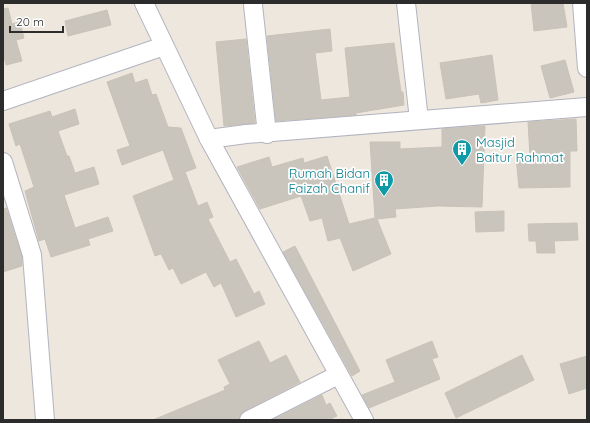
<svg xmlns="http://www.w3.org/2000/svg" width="590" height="423" font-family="Quicksand,sans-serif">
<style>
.building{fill:#c9c5bc;stroke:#c9c3b7}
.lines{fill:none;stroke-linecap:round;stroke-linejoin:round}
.minor-casing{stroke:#b2b3bf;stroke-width:20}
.minor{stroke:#fff;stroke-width:18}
.labels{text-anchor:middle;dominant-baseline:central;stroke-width:3.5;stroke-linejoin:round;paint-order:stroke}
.culture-label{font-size:13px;fill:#0d838f;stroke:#fff;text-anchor:start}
</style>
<rect width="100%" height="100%" fill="#ede7de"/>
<g class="building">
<polygon points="531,3 563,3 567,27 534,31"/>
<polygon points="8,8 12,24 20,22 24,38 16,40 22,61 6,65 3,52 3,9"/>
<polygon points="107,10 111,25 68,36 65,21"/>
<polygon points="330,29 332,51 315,53 321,100 350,97 345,48 394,43 401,92 403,92 404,105 356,113 356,115 276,121 267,36"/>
<polygon points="246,39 255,123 224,126 216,42"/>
<polygon points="492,55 498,100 481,103 479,94 446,99 440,63"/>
<polygon points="565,60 574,92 550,98 541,66"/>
<polygon points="132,73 135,83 147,79 152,95 156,94 168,127 181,128 196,168 185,172 198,206 207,202 213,217 208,219 230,262 236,259 254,294 259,291 265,304 236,317 221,283 214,287 206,272 181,284 173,268 169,270 161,254 155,256 133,196 174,180 163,150 122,165 117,150 130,146 107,82"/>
<polygon points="75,109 79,124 58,131 67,156 69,156 75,173 94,167 99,184 64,195 75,228 108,217 113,231 88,239 90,245 51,257 45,239 39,241 25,191 34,187 20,144 16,146 9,124 50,111 52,117"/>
<polygon points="576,119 577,151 570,151 570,187 519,188 516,157 530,157 528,122"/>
<polygon points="485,126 482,207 438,206 395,209 396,217 377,219 391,254 353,271 340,238 328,241 322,218 310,221 301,196 260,209 237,167 269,157 272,167 303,158 304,163 327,156 349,224 375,218 370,142 400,142 400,149 442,147 442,129"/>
<polygon points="6,208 22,257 22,266 3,272 3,209"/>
<polygon points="504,211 504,231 476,232 475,212"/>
<polygon points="577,223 578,240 554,241 555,253 537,253 536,241 529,241 528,224"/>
<polygon points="295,246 360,371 352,376 283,252"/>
<polygon points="259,341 270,363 286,355 300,382 244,411 240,415 239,420 153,420 225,390 224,387 230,384 218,360"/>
<polygon points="432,341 438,357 432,359 440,379 369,408 362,395 395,382 386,360"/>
<polygon points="522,355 534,380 456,418 445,393"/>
<polygon points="587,356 587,388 569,394 560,364"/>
<polygon points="322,395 326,405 330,403 337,416 328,420 272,420"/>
</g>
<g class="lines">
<defs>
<g id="minor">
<polyline points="144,3 209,139 364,420"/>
<polyline points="406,3 419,120"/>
<polyline points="582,3 587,68"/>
<polyline points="253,5 267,134"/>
<polyline points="3,101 164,46"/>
<polyline points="209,139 246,134 587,107"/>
<polyline points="3,162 32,255 45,420"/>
<polyline points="249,420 338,375"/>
</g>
</defs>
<use href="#minor" class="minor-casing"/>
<use href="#minor" class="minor"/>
</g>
<defs>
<symbol id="building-pin" viewBox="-11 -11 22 30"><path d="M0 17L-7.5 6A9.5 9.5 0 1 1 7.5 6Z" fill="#0f9aa8" stroke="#fff"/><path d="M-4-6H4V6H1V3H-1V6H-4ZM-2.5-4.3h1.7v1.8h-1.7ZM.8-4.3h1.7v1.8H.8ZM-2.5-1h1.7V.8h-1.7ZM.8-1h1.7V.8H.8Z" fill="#fff"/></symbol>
</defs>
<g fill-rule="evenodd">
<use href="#building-pin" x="451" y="138" width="22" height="30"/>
<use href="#building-pin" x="373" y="169" width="22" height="30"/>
</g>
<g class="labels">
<g class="culture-label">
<text x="476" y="142">Masjid<tspan x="476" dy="15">Baitur Rahmat</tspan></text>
<text x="370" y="173" text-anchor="end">Rumah Bidan<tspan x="370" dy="15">Faizah Chanif</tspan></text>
</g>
</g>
<rect width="590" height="423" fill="none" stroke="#2c2c2c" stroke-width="8"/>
<path d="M10 26v6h53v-6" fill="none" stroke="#2c2c2c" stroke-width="2"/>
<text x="16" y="26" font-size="12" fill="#2c2c2c" stroke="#ffffff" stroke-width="3" paint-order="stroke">20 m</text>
</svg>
